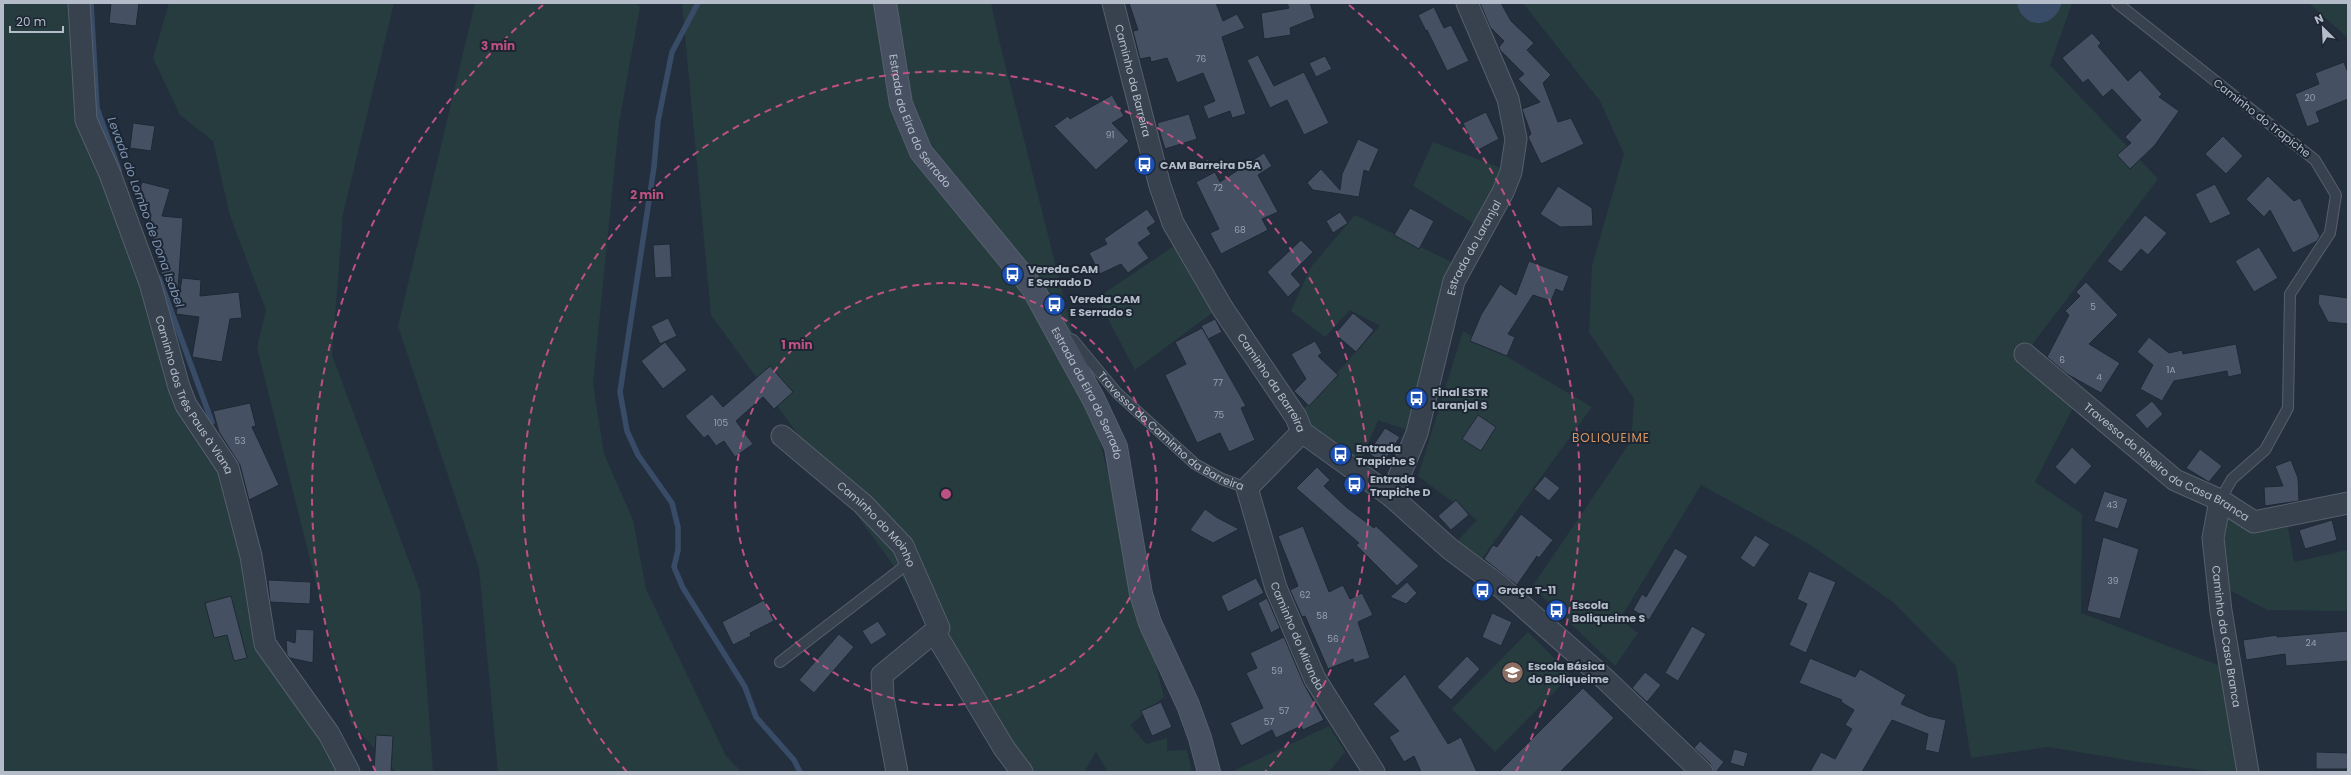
<svg xmlns="http://www.w3.org/2000/svg" width="2351" height="775" font-family="Poppins,sans-serif">
<style>
.green{fill:#263c3f}
.water{fill:#394c67}
.lines{fill:none;stroke-linecap:round;stroke-linejoin:round}
.stream{stroke:#394c67;stroke-width:5.5}
.building{fill:#455162;stroke:#1f2835}
.lane-casing{stroke:#565f6c;stroke-width:12}
.street-casing{stroke:#565f6c;stroke-width:23}
.secondary-casing{stroke:#565f6c;stroke-width:24}
.lane{stroke:#38414e;stroke-width:10}
.street{stroke:#38414e;stroke-width:21}
.secondary{stroke:#465061;stroke-width:22}
.ring{fill:none;stroke:#bd5182;stroke-width:2;stroke-dasharray:7 5}
.labels{text-anchor:middle;dominant-baseline:central;stroke-width:4;stroke-linejoin:round;paint-order:stroke}
.number-label{font-size:9px;fill:#98a1af}
.street-label{font-size:11px;fill:#b4bcc9;stroke:#1d2633}
.poi-label{font-size:11px;font-weight:bold;fill:#b4bcc9;stroke:#1d2633;text-anchor:start}
.water-label{font-size:12px;font-style:italic;fill:#7c92b1;stroke:#1d2633}
.neighbourhood-label{font-size:12px;letter-spacing:1px;fill:#d59563;stroke:#1d2633}
.centre{fill:#bd5182;stroke:#1d2633;stroke-width:2}
.ring-label{font-size:12px;text-anchor:middle;font-weight:bold;fill:#bd5182;stroke:#1d2633;stroke-width:4;stroke-linejoin:round;paint-order:stroke}
</style>
<rect width="100%" height="100%" fill="#242f3e"/>
<g class="green">
<polygon points="3,3 79,3 86,120 179,387 228,468 265,644 349,772 3,772"/>
<polygon points="169,3 394,3 343,214 332,355 420,591 433,772 396,772 351,723 257,348 266,310 230,216 213,141 180,115 153,58"/>
<polygon points="475,3 636,3 640,7 619,123 593,384 604,454 633,520 646,589 726,756 742,772 498,772 479,568 398,326"/>
<polygon points="682,3 991,3 1000,44 1164,697 1130,725 1146,744 1167,738 1167,751 1187,750 1192,772 1108,772 1096,752 1084,772 1022,772 939,628 711,315"/>
<polygon points="1523,3 2072,3 2050,65 2158,179 2025,354 2078,398 2035,482 2082,514 2081,613 2231,670 2248,772 2217,772 2133,761 2048,747 1971,758 1956,666 1893,602 1809,544 1701,485 1620,619 1638,633 1615,666 1532,587 1631,441 1634,399 1589,332 1592,266 1624,154 1600,101"/>
<polygon points="2310,3 2348,3 2348,38 2311,5"/>
<polygon points="1433,142 1511,172 1483,229 1413,186"/>
<polygon points="1355,215 1462,267 1417,433 1378,420 1356,472 1296,417 1380,326 1350,310 1325,337 1291,311 1311,267"/>
<polygon points="1177,244 1216,310 1135,370 1097,298"/>
<polygon points="1463,331 1592,407 1475,568 1450,549 1477,520 1418,476"/>
<polygon points="2220,500 2254,522 2286,516 2294,562 2348,550 2348,611 2267,610 2218,584"/>
<polygon points="1528,632 1571,675 1495,752 1452,709"/>
<polygon points="1329,726 1345,752 1329,772 1231,772"/>
</g>
<path class="water" d="M2017,3h44v2c-8,25 -39,24 -44,-2z"/>
<g class="lines">
<g class="stream">
<polyline points="91,3 97,108 119,170"/>
<polyline points="698,3 672,52 658,121 654,167 620,392 627,431 638,455 672,503 678,527 678,550 674,567 683,588 745,687 756,717 794,760 800,772"/>
<polyline points="159,278 212,422"/>
</g>
</g>
<g class="building">
<polygon points="111,3 139,3 136,26 109,23"/>
<polygon points="1129,3 1216,3 1223,21 1237,14 1245,28 1222,37 1246,114 1232,118 1230,111 1208,119 1203,106 1215,101 1203,73 1177,83 1167,58 1151,62 1150,57 1140,59 1133,31 1138,30"/>
<polygon points="1287,3 1310,3 1315,18 1290,28 1291,35 1264,39 1261,13 1289,8"/>
<polygon points="1480,3 1501,3 1511,21 1534,43 1527,50 1551,75 1543,83 1558,122 1571,118 1584,144 1541,164 1528,137 1531,134 1522,109 1540,102 1518,79 1524,74 1500,50 1499,47 1504,41 1490,27"/>
<polygon points="1434,7 1444,28 1451,25 1469,61 1447,71 1427,30 1426,31 1418,15"/>
<polygon points="2092,33 2101,43 2098,46 2128,81 2140,70 2162,94 2159,97 2179,111 2155,145 2130,169 2117,155 2131,143 2125,137 2141,120 2112,89 2103,97 2088,79 2083,83 2062,58"/>
<polygon points="1258,55 1274,86 1304,72 1329,123 1304,135 1287,100 1270,108 1247,60"/>
<polygon points="1325,56 1332,69 1316,77 1309,63"/>
<polygon points="2344,62 2348,73 2348,99 2316,112 2320,122 2307,127 2295,94 2319,84 2315,73"/>
<polygon points="1112,95 1124,116 1112,123 1129,141 1096,170 1054,126 1068,116 1070,119"/>
<polygon points="1486,112 1499,139 1476,151 1463,123"/>
<polygon points="1189,114 1197,139 1165,149 1157,123"/>
<polygon points="133,123 155,126 151,151 130,148"/>
<polygon points="2223,136 2243,156 2226,174 2205,154"/>
<polygon points="1358,139 1379,149 1369,172 1364,170 1359,197 1313,190 1307,183 1321,169 1340,190 1342,174"/>
<polygon points="1264,153 1272,166 1258,175 1278,212 1262,219 1268,230 1221,254 1210,233 1219,229 1196,182 1215,172 1220,182"/>
<polygon points="2268,176 2294,201 2300,198 2320,236 2317,241 2293,253 2270,210 2264,217 2246,199"/>
<polygon points="142,182 170,189 162,216 183,218 178,289 167,288 154,252 149,206 136,203"/>
<polygon points="2215,184 2231,214 2210,224 2195,194"/>
<polygon points="1558,186 1592,208 1593,226 1560,227 1540,214"/>
<polygon points="1410,208 1434,221 1419,249 1394,235"/>
<polygon points="1147,209 1156,222 1147,228 1151,234 1138,243 1149,258 1128,273 1121,264 1100,274 1089,253 1107,244 1104,239"/>
<polygon points="1340,212 1348,223 1333,233 1326,221"/>
<polygon points="2145,215 2167,233 2148,255 2141,249 2121,272 2107,261"/>
<polygon points="1301,240 1313,252 1291,274 1301,285 1288,297 1267,272"/>
<polygon points="670,244 672,277 655,278 653,245"/>
<polygon points="2259,247 2278,278 2254,292 2235,261"/>
<polygon points="1529,261 1569,276 1563,292 1556,289 1551,301 1533,295 1508,334 1515,337 1507,356 1470,341 1481,315 1500,284 1516,295"/>
<polygon points="182,278 201,280 200,296 239,292 242,318 230,319 222,362 192,357 199,317 176,314"/>
<polygon points="2086,282 2118,315 2089,344 2120,363 2101,393 2067,374 2047,357 2069,315 2065,311 2080,296 2076,292"/>
<polygon points="2319,294 2348,298 2348,324 2328,322 2318,303"/>
<polygon points="1353,313 1374,330 1356,352 1335,334"/>
<polygon points="668,318 677,336 660,344 651,326"/>
<polygon points="1215,319 1222,332 1208,339 1201,326"/>
<polygon points="1202,328 1246,406 1241,408 1255,440 1229,452 1220,433 1197,443 1165,375 1186,364 1175,342"/>
<polygon points="2149,337 2169,353 2182,350 2183,354 2236,344 2242,374 2228,377 2227,371 2174,381 2162,401 2140,389 2153,365 2137,352"/>
<polygon points="1315,341 1322,353 1318,356 1338,375 1309,406 1294,391 1306,379 1291,354"/>
<polygon points="665,342 687,370 663,389 641,361"/>
<polygon points="770,366 793,392 774,409 763,397 736,421 753,444 735,457 724,441 716,446 708,435 704,438 685,416 712,394 723,407"/>
<polygon points="2152,401 2163,414 2147,429 2135,415"/>
<polygon points="250,403 256,426 252,427 279,485 249,500 240,465 219,432 213,411"/>
<polygon points="1478,415 1496,427 1481,451 1462,439"/>
<polygon points="1385,428 1400,437 1383,463 1368,453"/>
<polygon points="2072,447 2092,466 2075,485 2055,467"/>
<polygon points="2200,449 2222,466 2209,482 2186,468"/>
<polygon points="2291,460 2298,478 2299,501 2265,506 2264,487 2283,486 2275,466"/>
<polygon points="1317,467 1330,480 1324,486 1346,507 1374,528 1376,526 1419,566 1397,586 1356,545 1359,543 1296,488"/>
<polygon points="1545,476 1560,488 1549,501 1534,489"/>
<polygon points="2104,491 2128,499 2118,529 2094,521"/>
<polygon points="1456,500 1469,515 1451,530 1438,516"/>
<polygon points="1205,509 1216,517 1239,529 1213,543 1200,536 1190,530"/>
<polygon points="1521,514 1553,540 1539,558 1537,556 1517,585 1484,559 1493,545 1497,547"/>
<polygon points="2332,520 2337,540 2305,549 2299,530"/>
<polygon points="1303,526 1329,592 1343,585 1350,599 1362,593 1373,615 1358,622 1370,658 1354,663 1353,659 1328,669 1305,616 1302,617 1290,590 1298,586 1278,536"/>
<polygon points="1755,535 1770,544 1754,568 1740,558"/>
<polygon points="2103,537 2139,549 2120,619 2087,611"/>
<polygon points="1675,548 1688,556 1649,620 1633,610 1642,594 1646,597"/>
<polygon points="1809,571 1836,582 1806,653 1789,645 1807,604 1797,599"/>
<polygon points="1256,578 1264,593 1228,612 1221,596"/>
<polygon points="268,580 311,582 310,604 270,602"/>
<polygon points="1407,582 1417,593 1406,604 1390,597"/>
<polygon points="231,596 247,658 234,661 227,635 214,638 205,603"/>
<polygon points="1267,598 1280,628 1271,633 1258,603"/>
<polygon points="764,600 774,621 750,633 751,636 733,645 722,622"/>
<polygon points="1492,613 1512,622 1501,646 1482,637"/>
<polygon points="878,621 887,635 871,645 862,631"/>
<polygon points="1692,626 1706,634 1678,681 1665,673"/>
<polygon points="296,629 314,630 313,663 290,658 287,655 286,640 295,643"/>
<polygon points="2348,631 2348,661 2286,666 2285,654 2246,660 2243,640 2277,635 2277,637"/>
<polygon points="839,634 854,647 814,693 799,680"/>
<polygon points="1284,637 1304,684 1324,720 1303,730 1301,726 1276,738 1272,730 1241,746 1230,723 1263,708 1246,673 1257,668 1250,653"/>
<polygon points="1467,656 1480,669 1451,700 1437,687"/>
<polygon points="1810,658 1855,677 1860,669 1906,695 1901,704 1928,716 1946,720 1939,753 1925,750 1928,734 1892,720 1862,772 1810,772 1821,752 1835,759 1852,729 1845,725 1854,710 1841,702 1842,700 1799,683"/>
<polygon points="1645,672 1661,685 1647,702 1632,688"/>
<polygon points="1405,674 1448,744 1461,737 1477,772 1421,772 1414,756 1404,762 1389,737 1399,731 1373,704"/>
<polygon points="1583,688 1614,718 1560,772 1499,772"/>
<polygon points="1161,702 1172,727 1152,736 1141,711"/>
<polygon points="376,735 393,736 391,772 374,772"/>
<polygon points="1700,741 1724,762 1716,772 1714,772 1710,763 1694,748"/>
<polygon points="1734,749 1748,753 1744,767 1730,763"/>
<polygon points="2316,752 2348,753 2348,769 2316,769"/>
</g>
<g class="lines">
<defs>
<g id="lane">
<polyline points="2117,3 2315,160 2336,195 2330,233 2290,294 2288,408 2265,450 2232,479 2220,500"/>
<path id="s1" d="M1064,337l9,3 44,53 78,71 27,15 25,9"/>
<polyline points="780,662 910,562"/>
</g>
<g id="street">
<path id="s2" d="M79,3l7,117 24,54 40,109 29,104 7,18 42,63 23,88 14,88 64,90 20,38"/>
<path id="s3" d="M1113,3l47,183 13,37 50,86 73,108 6,15 89,64 59,53 51,38 102,90 99,95"/>
<path id="s4" d="M2025,354l150,126 45,20 34,22 94,-19"/>
<path id="s5" d="M1302,432l-55,56 29,100 39,91 59,93"/>
<path id="s6" d="M782,436l81,68 40,42 36,82 -57,47 1,23 14,74"/>
<path id="s7" d="M1391,496l26,-63 37,-152 49,-89 8,-20 5,-33 -8,-40 -41,-96"/>
<path id="s8" d="M2220,500l-7,38 8,73 27,161"/>
<polyline points="935,633 1004,748 1022,772"/>
</g>
<g id="secondary">
<path id="s9" d="M885,3l16,101 20,48 111,135 62,113 22,47 25,147 9,29 38,82 12,33 9,34"/>
</g>
</defs>
<use href="#lane" class="lane-casing"/>
<use href="#street" class="street-casing"/>
<use href="#secondary" class="secondary-casing"/>
<use href="#lane" class="lane"/>
<use href="#street" class="street"/>
<use href="#secondary" class="secondary"/>
</g>
<g class="ring">
<circle cx="946" cy="494" r="211"/>
<path d="M627 772A423 423 0 1 1 1265 772"/>
<path d="M376 772A634 634 0 0 1 543 5M1349 5A634 634 0 0 1 1516 772"/>
</g>
<defs>
<symbol id="bus-disc" viewBox="-11 -11 22 22"><circle r="9.5" fill="#1a4fb4" stroke="#1d2633"/><path d="M-5-6H5V4H4V6H2V4H-2V6H-4V4H-5ZM-3.5-4V0h7V-4ZM-3.5 1.2v1.5H-2V1.2ZM2 1.2v1.5H3.5V1.2Z" fill="#fff"/></symbol>
<symbol id="school-disc" viewBox="-11 -11 22 22"><circle r="9.5" fill="#8d6e63" stroke="#1d2633"/><path d="M0-5L7-2L0 1L-7-2ZM-4 1L0 2.5L4 1V4Q0 6-4 4Z" fill="#fff"/></symbol>
</defs>
<g fill-rule="evenodd">
<use href="#bus-disc" x="1132" y="152" width="25" height="25"/>
<use href="#bus-disc" x="1000" y="262" width="25" height="25"/>
<use href="#bus-disc" x="1042" y="292" width="25" height="25"/>
<use href="#bus-disc" x="1404" y="386" width="25" height="25"/>
<use href="#bus-disc" x="1328" y="442" width="25" height="25"/>
<use href="#bus-disc" x="1342" y="472" width="25" height="25"/>
<use href="#bus-disc" x="1470" y="578" width="25" height="25"/>
<use href="#bus-disc" x="1544" y="598" width="25" height="25"/>
<use href="#school-disc" x="1500" y="660" width="25" height="25"/>
</g>
<g class="labels">
<g class="number-label">
<text x="1201" y="59">76</text>
<text x="2310" y="98">20</text>
<text x="1110" y="135">91</text>
<text x="1218" y="188">72</text>
<text x="1240" y="230">68</text>
<text x="2093" y="307">5</text>
<text x="2062" y="360">6</text>
<text x="2171" y="370">1A</text>
<text x="2099" y="377">4</text>
<text x="1218" y="383">77</text>
<text x="1219" y="415">75</text>
<text x="721" y="423">105</text>
<text x="240" y="441">53</text>
<text x="2112" y="505">43</text>
<text x="2113" y="581">39</text>
<text x="1305" y="595">62</text>
<text x="1322" y="616">58</text>
<text x="1333" y="639">56</text>
<text x="2311" y="643">24</text>
<text x="1277" y="671">59</text>
<text x="1284" y="711">57</text>
<text x="1269" y="722">57</text>
</g>
<g class="street-label">
<text stroke="none"><textPath href="#s3" startOffset="80">Caminho da Barreira</textPath></text>
<text transform="translate(2262 118) rotate(38)">Caminho do Trapiche</text>
<text stroke="none"><textPath href="#s9" startOffset="125">Estrada da Eira do Serrado</textPath></text>
<text stroke="none"><textPath href="#s7" startOffset="263">Estrada do Laranjal</textPath></text>
<text stroke="none"><textPath href="#s3" startOffset="416">Caminho da Barreira</textPath></text>
<text stroke="none"><textPath href="#s9" startOffset="449">Estrada da Eira do Serrado</textPath></text>
<text stroke="none"><textPath href="#s2" startOffset="414">Caminho dos Três Paus à Viana</textPath></text>
<text stroke="none"><textPath href="#s1" startOffset="145">Travessa do Caminho da Barreira</textPath></text>
<text stroke="none"><textPath href="#s4" startOffset="179">Travessa do Ribeiro da Casa Branca</textPath></text>
<text stroke="none"><textPath href="#s6" startOffset="130">Caminho do Moinho</textPath></text>
<text stroke="none"><textPath href="#s5" startOffset="235">Caminho do Miranda</textPath></text>
<text stroke="none"><textPath href="#s8" startOffset="138">Caminho da Casa Branca</textPath></text>
</g>
<g class="poi-label">
<text x="1160" y="165">CAM Barreira D5A</text>
<text x="1028" y="269">Vereda CAM<tspan x="1028" dy="13">E Serrado D</tspan></text>
<text x="1070" y="299">Vereda CAM<tspan x="1070" dy="13">E Serrado S</tspan></text>
<text x="1432" y="392">Final ESTR<tspan x="1432" dy="13">Laranjal S</tspan></text>
<text x="1356" y="448">Entrada<tspan x="1356" dy="13">Trapiche S</tspan></text>
<text x="1370" y="479">Entrada<tspan x="1370" dy="13">Trapiche D</tspan></text>
<text x="1498" y="590">Graça T-11</text>
<text x="1572" y="605">Escola<tspan x="1572" dy="13">Boliqueime S</tspan></text>
<text x="1528" y="666">Escola Básica<tspan x="1528" dy="13">do Boliqueime</tspan></text>
</g>
<g class="water-label">
<text transform="translate(146 212) rotate(70)">Levada do Lombo de Dona Isabel</text>
</g>
<g class="neighbourhood-label">
<text x="1611" y="437">BOLIQUEIME</text>
</g>
</g>
<circle cx="946" cy="494" r="6" class="centre"/>
<g class="ring-label">
<text x="498" y="50">3 min</text>
<text x="647" y="199">2 min</text>
<text x="797" y="349">1 min</text>
</g>
<rect width="2351" height="775" fill="none" stroke="#b4bcc9" stroke-width="8"/>
<g transform="translate(2323 28) rotate(336)" stroke="#1d2633" stroke-width="3" paint-order="stroke">
<path d="M0-3L7 15L0 10L-7 15Z" fill="#b4bcc9"/>
<text y="-6" font-size="11" font-weight="bold" text-anchor="middle" fill="#b4bcc9">N</text>
</g>
<path d="M10 26v6h53v-6" fill="none" stroke="#b4bcc9" stroke-width="2"/>
<text x="16" y="26" font-size="12" fill="#b4bcc9" stroke="#1d2633" stroke-width="3" paint-order="stroke">20 m</text>
</svg>
